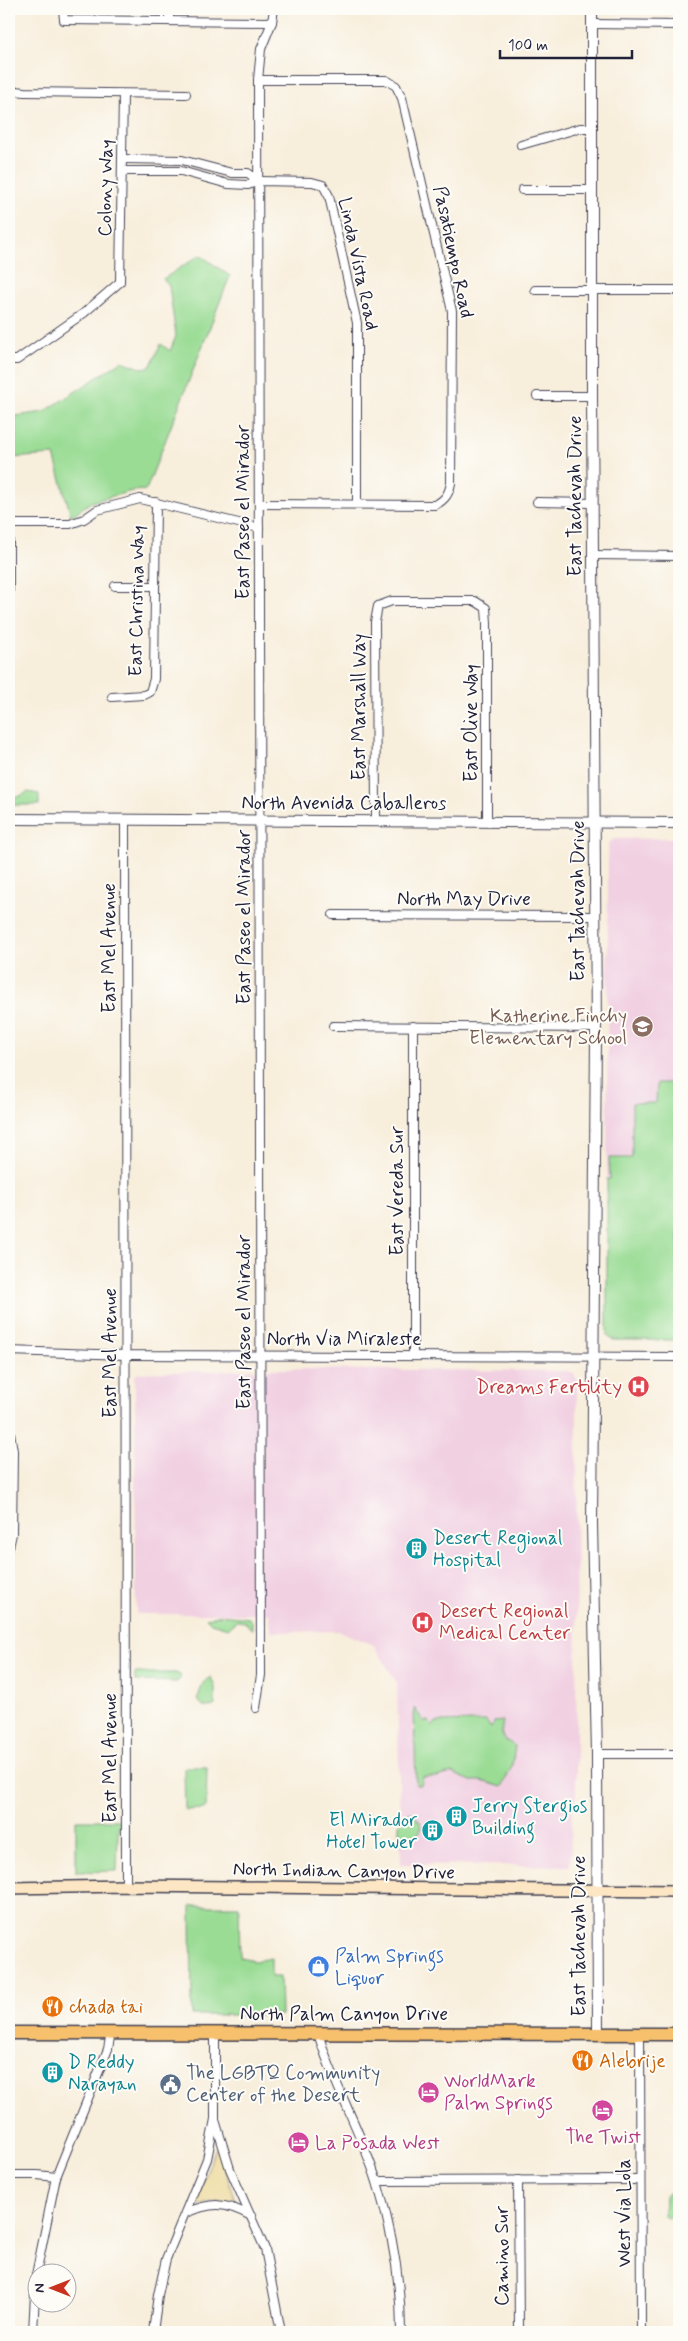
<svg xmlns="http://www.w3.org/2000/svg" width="688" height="2341" font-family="Mynerve,sans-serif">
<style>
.built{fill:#f1d0e2}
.green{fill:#9adc94;stroke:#5e7f68}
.sand{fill:#eeda9e;stroke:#887e6c}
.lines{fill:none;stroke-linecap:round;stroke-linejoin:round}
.minor-casing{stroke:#424153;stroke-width:10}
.tertiary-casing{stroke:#424153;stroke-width:12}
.secondary-casing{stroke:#424153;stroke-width:14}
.primary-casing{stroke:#424153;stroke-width:15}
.minor{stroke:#fff;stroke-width:8}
.tertiary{stroke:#fff;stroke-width:10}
.secondary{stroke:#fce6c4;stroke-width:11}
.primary{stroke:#f7c06c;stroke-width:12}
.labels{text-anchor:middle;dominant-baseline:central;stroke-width:4;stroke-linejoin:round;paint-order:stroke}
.street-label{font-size:19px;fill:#22223b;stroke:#fdfcf7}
.education-label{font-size:19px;fill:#785e54;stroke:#fdfcf7;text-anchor:end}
.health-label{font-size:19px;fill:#be3a42;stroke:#fdfcf7;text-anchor:end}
.culture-label{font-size:19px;fill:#0d838f;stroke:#fdfcf7;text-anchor:start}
.shop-label{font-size:19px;fill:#366cbe;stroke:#fdfcf7;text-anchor:start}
.food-label{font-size:19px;fill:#c56008;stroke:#fdfcf7;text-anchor:start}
.service-label{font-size:19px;fill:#4e5e75;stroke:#fdfcf7;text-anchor:start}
.hotel-label{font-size:19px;fill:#b23c85;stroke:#fdfcf7;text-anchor:start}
</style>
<rect width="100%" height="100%" fill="#fdfcf7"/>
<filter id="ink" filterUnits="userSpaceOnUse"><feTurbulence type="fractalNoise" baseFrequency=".02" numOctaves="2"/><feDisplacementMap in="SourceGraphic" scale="10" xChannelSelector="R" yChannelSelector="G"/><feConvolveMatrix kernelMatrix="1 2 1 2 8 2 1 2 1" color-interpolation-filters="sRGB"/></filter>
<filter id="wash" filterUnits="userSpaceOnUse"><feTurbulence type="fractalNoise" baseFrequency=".0096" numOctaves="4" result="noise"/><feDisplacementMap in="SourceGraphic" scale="20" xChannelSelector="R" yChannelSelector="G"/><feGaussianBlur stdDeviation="1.12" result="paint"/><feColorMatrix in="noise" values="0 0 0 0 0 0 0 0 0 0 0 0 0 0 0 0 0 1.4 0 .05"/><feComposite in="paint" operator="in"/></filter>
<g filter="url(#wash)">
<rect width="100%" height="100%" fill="#f8eedc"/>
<g class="built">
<polygon points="679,838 679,1179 607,1179 608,843 615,839"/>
<polygon points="273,1369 567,1371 573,1373 577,1380 576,1799 572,1813 570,1866 401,1864 397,1683 374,1645 339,1631 271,1632 270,1614 136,1614 135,1376 138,1373"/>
</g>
<g class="green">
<polygon points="200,255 230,276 146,490 132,491 91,502 71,516 54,455 9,458 9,417 44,412 122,361 141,368 150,367 161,344 170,351 176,336 169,286 163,279"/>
<polygon points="28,792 39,794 39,805 14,805 12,801 9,800 9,794 18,797"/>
<polygon points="657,1083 679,1083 679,1340 613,1340 607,1335 607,1179 610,1179 609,1158 632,1158 632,1103 656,1103"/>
<polygon points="222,1615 249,1618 252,1621 252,1630 245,1622 236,1621 228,1628 211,1623 206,1618"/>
<polygon points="135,1673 176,1673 179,1674 181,1677 177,1682 135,1681"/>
<polygon points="211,1677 215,1687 215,1705 211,1707 203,1706 197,1700 203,1683"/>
<path d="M414,1707l9,14h6l3,6 4,-5 50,-1 4,6 3,-2 1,-3 9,-1c-4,20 2,18 12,25l-3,20 -10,21 -20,-6h-11l-19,-8 -15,4h-14l-2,8h-5z"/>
<polygon points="186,1767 207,1767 206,1807 204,1809 186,1810 185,1808 184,1768"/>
<polygon points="408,1813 415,1813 418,1821 420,1821 421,1829 417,1836 399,1835 399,1824"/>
<polygon points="76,1820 120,1820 118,1833 117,1871 76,1872"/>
<polygon points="191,1906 239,1906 240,1958 255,1961 271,1958 271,1977 280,1977 281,2015 192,2015"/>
<polygon points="679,2192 679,2217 667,2217 664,2215 665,2195 667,2193"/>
</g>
<polygon class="sand" points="217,2148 236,2202 233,2204 217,2201 195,2206 215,2149"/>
</g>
<g filter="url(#ink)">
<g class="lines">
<defs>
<g id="minor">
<polyline points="63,9 64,20 272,22"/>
<polyline points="169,9 169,21"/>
<polyline points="592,24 679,25"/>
<path d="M258,80h128l10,6 6,12 50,213 -1,172c-2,11 -6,17 -16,22l-176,-1"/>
<polyline points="9,90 24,92 186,94"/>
<polyline points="521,145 580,128 591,128"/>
<polyline points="123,159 182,160 232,173 248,173 259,181"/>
<polyline points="122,171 181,171 228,184 248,185 259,181 312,182 323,185 329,196 357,323 357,504"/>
<polyline points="522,190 592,190"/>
<polyline points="535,290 679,290"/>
<polyline points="9,360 17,360 84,313 120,282 123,94"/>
<polyline points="537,396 592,396"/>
<polyline points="537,502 592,503"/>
<polyline points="9,524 70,524 84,519 97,510 140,499 259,528"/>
<polyline points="9,524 9,607"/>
<polyline points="593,555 679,556"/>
<polyline points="115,586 155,586"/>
<polyline points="112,697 144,695 150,692 154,679 156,502"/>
<polyline points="125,820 126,1886"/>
<polyline points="376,821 375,622 378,606 392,601 475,601 486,608 487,623 487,822"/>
<polyline points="333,915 596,916"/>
<polyline points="333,1026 596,1028"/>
<polyline points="413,1026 413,1356"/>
<polyline points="9,1351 126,1355 679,1357"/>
<polyline points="9,1426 13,1451 12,1534 9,1547"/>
<polyline points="256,1708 261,1675 258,80 261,49 272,22 274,9"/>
<polyline points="597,1754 679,1754"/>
<path d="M318,2033c15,51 43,98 59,149 15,48 24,100 24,150"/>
<polyline points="640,2034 641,2332"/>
<polyline points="215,2120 230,2169 265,2249 281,2332"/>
<polyline points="9,2175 37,2175 56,2177"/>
<polyline points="518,2180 519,2332"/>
<polyline points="377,2181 640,2180"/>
<path d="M185,2213c27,-11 40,-11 66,3"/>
<polyline points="33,2332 36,2275 56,2177 108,2049 111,2032"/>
<polyline points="153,2332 158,2295 166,2259 207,2159 215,2119 215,2033"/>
</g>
<g id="tertiary">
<polyline points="592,9 592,396 596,1035 592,1524 597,1754 598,2034"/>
<polyline points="9,819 679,823"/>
</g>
<polyline id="secondary" points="9,1888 126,1886 679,1891"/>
<polyline id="primary" points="9,2033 679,2034"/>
</defs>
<use href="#minor" class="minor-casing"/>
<use href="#tertiary" class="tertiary-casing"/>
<use href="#secondary" class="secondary-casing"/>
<use href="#primary" class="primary-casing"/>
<use href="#minor" class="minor"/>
<use href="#tertiary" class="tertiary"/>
<use href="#secondary" class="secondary"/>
<use href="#primary" class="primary"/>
</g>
</g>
<defs>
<symbol id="school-disc" viewBox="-11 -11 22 22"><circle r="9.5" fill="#8d6e63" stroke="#fdfcf7"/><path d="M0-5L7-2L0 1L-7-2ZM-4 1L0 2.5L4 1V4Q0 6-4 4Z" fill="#fff"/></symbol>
<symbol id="hospital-disc" viewBox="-11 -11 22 22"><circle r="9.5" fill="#e0444e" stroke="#fdfcf7"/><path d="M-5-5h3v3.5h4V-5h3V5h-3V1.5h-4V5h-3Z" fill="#fff"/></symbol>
<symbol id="building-disc" viewBox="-11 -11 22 22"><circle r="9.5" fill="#0f9aa8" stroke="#fdfcf7"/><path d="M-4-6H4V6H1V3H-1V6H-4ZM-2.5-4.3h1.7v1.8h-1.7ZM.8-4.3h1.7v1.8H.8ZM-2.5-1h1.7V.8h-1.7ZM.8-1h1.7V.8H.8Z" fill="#fff"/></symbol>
<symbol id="shop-disc" viewBox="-11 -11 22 22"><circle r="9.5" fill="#3f7fe0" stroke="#fdfcf7"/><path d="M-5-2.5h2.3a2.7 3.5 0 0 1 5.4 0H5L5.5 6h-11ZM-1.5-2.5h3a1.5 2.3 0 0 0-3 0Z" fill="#fff"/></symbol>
<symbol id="restaurant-disc" viewBox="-11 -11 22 22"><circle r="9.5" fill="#e8710a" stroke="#fdfcf7"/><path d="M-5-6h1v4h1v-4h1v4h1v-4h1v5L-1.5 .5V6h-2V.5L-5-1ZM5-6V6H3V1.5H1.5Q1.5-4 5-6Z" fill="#fff"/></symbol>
<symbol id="civic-disc" viewBox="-11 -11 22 22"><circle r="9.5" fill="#5c6f8a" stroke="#fdfcf7"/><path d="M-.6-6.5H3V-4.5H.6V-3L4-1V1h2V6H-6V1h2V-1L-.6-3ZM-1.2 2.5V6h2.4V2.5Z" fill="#fff"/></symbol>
<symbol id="hotel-disc" viewBox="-11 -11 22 22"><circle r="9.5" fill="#d1479c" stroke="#fdfcf7"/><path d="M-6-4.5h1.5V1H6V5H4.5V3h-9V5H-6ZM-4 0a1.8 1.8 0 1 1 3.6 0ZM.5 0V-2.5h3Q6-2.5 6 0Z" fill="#fff"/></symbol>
</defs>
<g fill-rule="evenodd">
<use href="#school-disc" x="630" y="1014" width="25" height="25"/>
<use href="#hospital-disc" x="626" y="1374" width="25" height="25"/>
<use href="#building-disc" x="404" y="1536" width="25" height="25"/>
<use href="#hospital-disc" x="410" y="1610" width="25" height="25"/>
<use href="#building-disc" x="444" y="1804" width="25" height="25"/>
<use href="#building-disc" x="420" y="1818" width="25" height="25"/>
<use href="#shop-disc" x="306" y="1954" width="25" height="25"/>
<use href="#restaurant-disc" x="40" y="1994" width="25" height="25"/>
<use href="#restaurant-disc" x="570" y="2048" width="25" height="25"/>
<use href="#building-disc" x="40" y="2060" width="25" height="25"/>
<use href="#civic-disc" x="158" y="2072" width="25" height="25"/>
<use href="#hotel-disc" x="416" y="2080" width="25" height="25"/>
<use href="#hotel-disc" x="590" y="2098" width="25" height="25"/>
<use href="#hotel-disc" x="286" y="2130" width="25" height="25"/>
</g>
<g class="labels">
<g class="street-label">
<text transform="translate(106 188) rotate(-89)">Colony Way</text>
<text transform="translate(453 252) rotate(78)">Pasatiempo Road</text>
<text transform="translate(358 264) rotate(78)">Linda Vista Road</text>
<text transform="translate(575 496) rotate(-90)">East Tachevah Drive</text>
<text transform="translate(243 512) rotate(-90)">East Paseo el Mirador</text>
<text transform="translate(137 601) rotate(-89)">East Christina Way</text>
<text transform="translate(359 707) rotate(-90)">East Marshall Way</text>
<text transform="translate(471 723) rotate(-90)">East Olive Way</text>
<text x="344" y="803">North Avenida Caballeros</text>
<text x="464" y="899">North May Drive</text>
<text transform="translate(578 901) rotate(-90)">East Tachevah Drive</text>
<text transform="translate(244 917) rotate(-90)">East Paseo el Mirador</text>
<text transform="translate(109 948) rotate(-90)">East Mel Avenue</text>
<text transform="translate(397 1191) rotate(-90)">East Vereda Sur</text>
<text transform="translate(244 1322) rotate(-90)">East Paseo el Mirador</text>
<text x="344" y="1339">North Via Miraleste</text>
<text transform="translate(110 1353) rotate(-90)">East Mel Avenue</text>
<text transform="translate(110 1758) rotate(-90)">East Mel Avenue</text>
<text transform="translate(344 1871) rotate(1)">North Indian Canyon Drive</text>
<text transform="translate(579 1936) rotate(-90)">East Tachevah Drive</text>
<text x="344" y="2014">North Palm Canyon Drive</text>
<text transform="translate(624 2213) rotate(-90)">West Via Lola</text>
<text transform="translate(502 2256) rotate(-90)">Camino Sur</text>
</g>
<g class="education-label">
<text x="627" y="1016">Katherine Finchy<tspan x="627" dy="22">Elementary School</tspan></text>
</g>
<g class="health-label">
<text x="622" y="1387">Dreams Fertility</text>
<text x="439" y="1611" text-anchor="start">Desert Regional<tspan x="439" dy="22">Medical Center</tspan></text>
</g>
<g class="culture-label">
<text x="433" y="1538">Desert Regional<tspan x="433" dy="22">Hospital</tspan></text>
<text x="472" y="1806">Jerry Stergios<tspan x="472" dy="22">Building</tspan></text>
<text x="417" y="1820" text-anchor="end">El Mirador<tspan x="417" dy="22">Hotel Tower</tspan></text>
<text x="68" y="2062">D Reddy<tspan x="68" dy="22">Narayan</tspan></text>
</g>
<g class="shop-label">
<text x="335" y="1956">Palm Springs<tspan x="335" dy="22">Liquor</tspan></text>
</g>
<g class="food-label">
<text x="69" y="2007">chada tai</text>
<text x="599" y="2061">Alebrije</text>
</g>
<g class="service-label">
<text x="186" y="2073">The LGBTQ Community<tspan x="186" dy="22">Center of the Desert</tspan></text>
</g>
<g class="hotel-label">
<text x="444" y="2081">WorldMark<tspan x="444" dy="22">Palm Springs</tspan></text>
<text x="603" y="2137" text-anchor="middle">The Twist</text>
<text x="315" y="2143">La Posada West</text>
</g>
</g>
<rect width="688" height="2341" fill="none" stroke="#fdfcf7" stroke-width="30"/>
<g transform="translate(52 2288) rotate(270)"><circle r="24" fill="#fdfcf7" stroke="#a5a5ac"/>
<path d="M0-4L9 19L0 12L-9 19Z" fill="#c8321e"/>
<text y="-8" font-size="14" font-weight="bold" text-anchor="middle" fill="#22223b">N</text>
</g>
<path d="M500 50v8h132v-8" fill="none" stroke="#22223b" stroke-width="2.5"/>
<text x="508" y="50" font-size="15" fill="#22223b" stroke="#fdfcf7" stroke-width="4" paint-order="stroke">100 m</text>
</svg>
